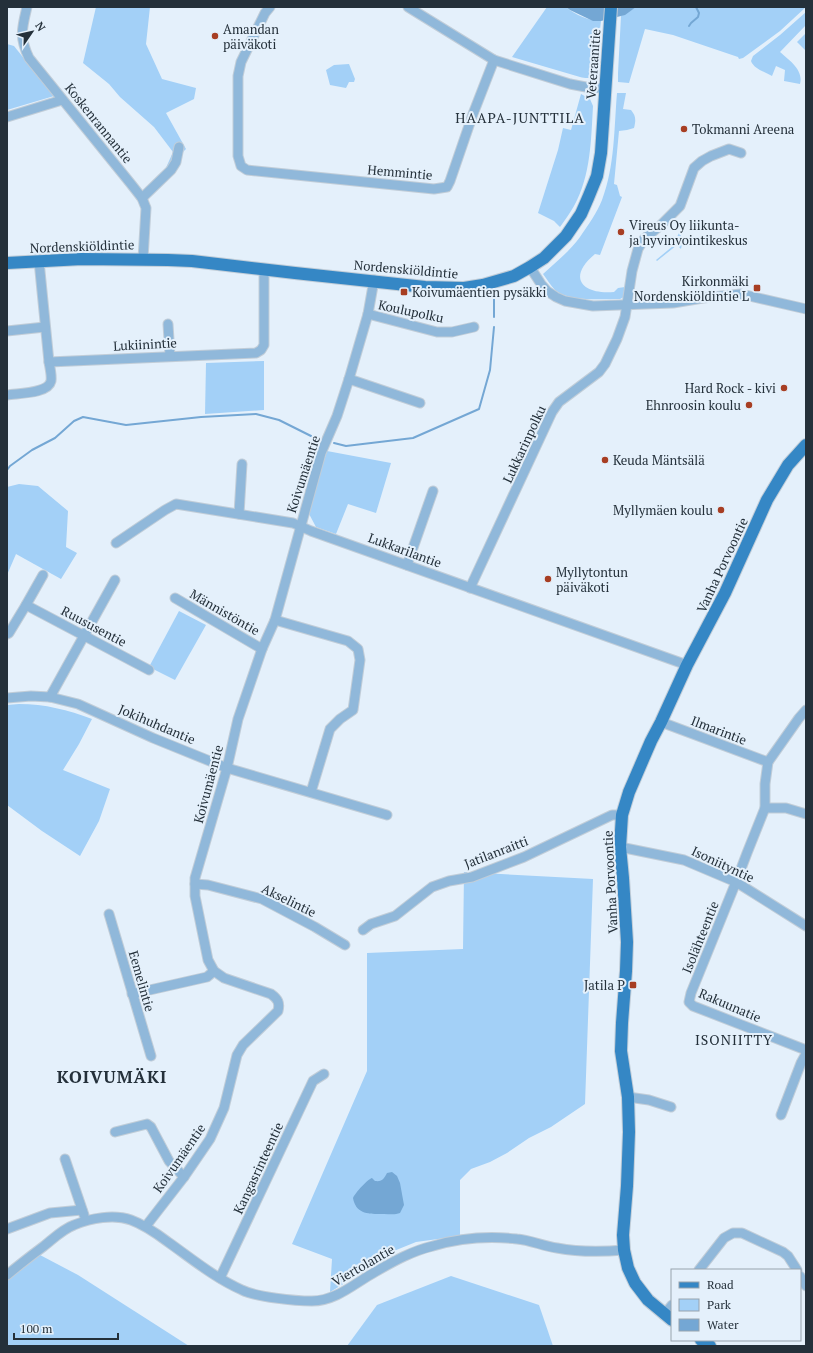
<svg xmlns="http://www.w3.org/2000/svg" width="813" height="1353" font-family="'PT Serif',serif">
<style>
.green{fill:#a3d0f7}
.water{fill:#74a7d4}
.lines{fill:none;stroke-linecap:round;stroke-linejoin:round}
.stream{stroke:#74a7d4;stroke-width:2}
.minor-casing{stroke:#c1cdd8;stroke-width:11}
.major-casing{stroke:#c1cdd8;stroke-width:14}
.minor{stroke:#90b8da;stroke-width:9}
.major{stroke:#3587c5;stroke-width:12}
.poi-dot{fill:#a73e23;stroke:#e4f0fb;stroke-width:1.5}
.labels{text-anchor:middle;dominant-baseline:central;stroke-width:4;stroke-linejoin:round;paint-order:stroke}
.poi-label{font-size:13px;fill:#24303a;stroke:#e4f0fb;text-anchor:start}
.street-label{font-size:13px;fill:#24303a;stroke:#e4f0fb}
.neighbourhood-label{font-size:14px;letter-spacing:1px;fill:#24303a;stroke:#e4f0fb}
.district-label{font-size:17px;font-weight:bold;letter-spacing:1px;fill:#24303a;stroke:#e4f0fb}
</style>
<rect width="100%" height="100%" fill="#e4f0fb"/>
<g class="green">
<polygon points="96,7 150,7 146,44 162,79 196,88 194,99 166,113 186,149 165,170 173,152 154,127 120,97 109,84 83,63"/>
<path d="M547,7h19c9,8 24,14 35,14l-6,50c-3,8 -7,8 -15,6l-68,-20z"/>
<polygon points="636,7 801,7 802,8 806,7 780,31 743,58 739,59 738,57 673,35 645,29 629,83 618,82 618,73 621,16"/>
<path d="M806,12v13l-26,27c9,8 24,18 20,32l-16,-3 1,-11 -9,-4 -4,10c-7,-4 -18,-7 -21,-15l2,-5 27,-21z"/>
<polygon points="806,33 806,51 797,42"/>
<polygon points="7,44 14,46 54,96 7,110"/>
<polygon points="349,64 355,79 354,82 349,82 346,88 330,85 326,70 334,65"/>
<path d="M617,93h9l-3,16 8,1c5,6 5,10 3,18l-7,2 -8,1 -5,53 3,1 3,11 2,1 -22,58 -5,-1c-29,24 -12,41 19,38l4,-4 7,-1 -1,10 -4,2c-17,0 -52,3 -65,-9 -5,-5 -8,-11 -12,-16 13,-12 27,-23 37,-37 8,-12 17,-24 22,-37 13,-34 12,-72 15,-107z"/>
<path d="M581,94l9,5 3,7c-2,34 -2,69 -19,100 -4,7 -9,14 -14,21l-6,-6 -16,-8 20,-63 5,-22 8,2z"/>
<polygon points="679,233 683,239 681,249 677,245 657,261 656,260 679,241 677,237"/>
<polygon points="264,361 264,410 205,414 206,363"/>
<polygon points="327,451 391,463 376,513 348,504 336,534 316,527 308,512"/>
<polygon points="19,484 38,486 68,511 66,547 77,553 61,579 16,554 7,575 7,487"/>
<polygon points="179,611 206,625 175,680 149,667"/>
<path d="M19,704c26,0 49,6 73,15l-13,25 -16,26 47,19 -11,32 -19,35 -38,-25 -35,-26v-100z"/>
<polygon points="464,872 593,879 585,1104 551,1127 529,1138 507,1153 490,1162 471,1169 460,1180 460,1236 416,1242 379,1257 356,1272 345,1283 330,1292 332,1259 292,1244 367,1071 367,953 463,949"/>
<polygon points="40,1255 78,1275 189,1346 7,1346 7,1280"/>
<polygon points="451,1276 539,1305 553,1346 347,1346 377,1305"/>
</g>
<g class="water">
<polygon points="566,7 636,7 625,15 601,21 593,21 570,10"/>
<path d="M392,1172l5,4 3,7 4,22 -4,8c-5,2 -10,1 -16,1 -14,0 -28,1 -31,-16 2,-5 15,-19 19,-20l3,3c8,1 9,-3 12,-8z"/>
</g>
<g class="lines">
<g class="stream">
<polyline points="689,26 691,23 698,17 699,13 696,7"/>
<polyline points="494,317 494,292"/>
<polyline points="334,443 346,446 413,438 479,409 490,370 494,327"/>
<polyline points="7,470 10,466 32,450 55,438 74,421 83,417 126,425 201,417 256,414 279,420 311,436"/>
</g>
<defs>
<g id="minor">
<path d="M27,7c-5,21 -8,30 2,51l102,126 11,14 4,10 -3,51"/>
<polyline points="270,7 265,13 241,62 238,76 238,156 241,166 247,170 434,189 447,187 450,181 473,114 494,60"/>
<polyline points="408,7 494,60 570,84 591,88 605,88"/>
<polyline points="7,117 62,100"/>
<polyline points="142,198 171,170 176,162 179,147"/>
<polyline points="39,261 49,362 256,353 261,350 264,345 264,270"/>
<polyline points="530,267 541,284 547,291 556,297 565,301 593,306 673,303 703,298 741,294 806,309"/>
<polyline points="368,314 437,332 452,332 474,327"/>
<polyline points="168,324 170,356"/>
<polyline points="7,331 45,327"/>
<polyline points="349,379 420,403"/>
<path d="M7,395c11,-2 41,-1 44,-14 1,-5 -1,-13 -2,-19"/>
<polyline points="239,514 242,464"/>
<polyline points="116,543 165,510 176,504 293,523 311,531 687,665"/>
<polyline points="407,565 433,491"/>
<polyline points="43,575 26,605 149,670"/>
<polyline points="470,588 552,412 559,402 599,372 605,364 617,339 625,317 632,271 638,249 644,239 662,224 680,206 694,168 702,161 711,156 729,149 741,153"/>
<polyline points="175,598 262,649"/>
<polyline points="275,620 348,641 358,649 360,660 353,710 340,719 330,729 311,792"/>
<polyline points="7,634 9,633 26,605"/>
<polyline points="50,697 115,580"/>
<polyline points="7,698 31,696 50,697 78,704 153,738 227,768 387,815"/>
<polyline points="806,710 799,718 768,762 765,784 765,808 747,853 736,882 691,993 689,1002 693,1006 806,1050"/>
<polyline points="661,722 768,762"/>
<polyline points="765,808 786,808 806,814"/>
<polyline points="620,847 684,860 736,882 806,926"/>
<polyline points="195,884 208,885 262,899 315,927 345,945"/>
<polyline points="109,914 151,1056"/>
<polyline points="363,930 371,924 395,916 432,887 449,881 472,877 524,857 612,815 622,815"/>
<polyline points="132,994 207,977 214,971"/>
<polyline points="628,1097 649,1100 671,1107"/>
<polyline points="781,1115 801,1063 806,1054"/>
<polyline points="115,1132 147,1124 151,1127 169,1161 184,1177"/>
<polyline points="65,1159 84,1215"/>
<path d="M146,1226l38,-49 26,-38 14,-31 13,-53 6,-10 35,-34c2,-8 0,-12 -7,-17l-47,-16 -10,-7 -6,-11 -13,-64v-18l32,-110 11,-49 24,-70 13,-29 46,-167 16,-37 12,-37 19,-65 6,-34"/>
<polyline points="7,1229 50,1213 82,1210"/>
<polyline points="699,1270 724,1238 733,1233 742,1233 783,1252 788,1256 797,1270"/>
<path d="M7,1275c12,-10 25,-20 37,-29 10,-8 19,-17 30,-21 17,-7 40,-11 57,-5 14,5 25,13 37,22 24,17 47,36 74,48 14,7 53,11 70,11 24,0 43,-18 63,-29 19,-11 37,-21 58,-26 27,-8 57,-10 84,-7 13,1 26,7 40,9 21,4 45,4 67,2"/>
<polyline points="800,1276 806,1286"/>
<polyline points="220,1278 313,1081 324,1074"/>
<polyline points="664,1315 672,1305"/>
</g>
<g id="major">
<polyline points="7,263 82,259 168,260 192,261 295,273 425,287 464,288 483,285 514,276 530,267 544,258 566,236 581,214 588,198 597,176 601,153 611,7"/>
<polyline points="672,1320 648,1300 635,1283 628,1268 624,1250 623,1235 627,1186 629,1132 628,1097 621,1051 622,1023 626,971 627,942 623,878 620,847 622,815 629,792 651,741 661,722 687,665 725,593 767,500 788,465 806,445"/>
<polyline points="701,1340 710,1346"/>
</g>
</defs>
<use href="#minor" class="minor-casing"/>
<use href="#major" class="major-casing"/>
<use href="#minor" class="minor"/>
<use href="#major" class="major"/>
</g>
<g class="poi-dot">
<circle cx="215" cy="36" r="4"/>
<circle cx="684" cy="129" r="4"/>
<circle cx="621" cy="232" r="4"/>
<rect x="753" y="284" width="8" height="8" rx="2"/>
<rect x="400" y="288" width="8" height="8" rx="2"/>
<circle cx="784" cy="388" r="4"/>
<circle cx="749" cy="405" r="4"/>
<circle cx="605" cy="460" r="4"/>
<circle cx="721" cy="510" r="4"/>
<circle cx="548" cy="579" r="4"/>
<rect x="629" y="981" width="8" height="8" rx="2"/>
</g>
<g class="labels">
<g class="poi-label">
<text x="223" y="29">Amandan<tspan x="223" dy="15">päiväkoti</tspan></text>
<text x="692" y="129">Tokmanni Areena</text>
<text x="629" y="225">Vireus Oy liikunta-<tspan x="629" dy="15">ja hyvinvointikeskus</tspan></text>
<text x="749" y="281" text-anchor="end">Kirkonmäki<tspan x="749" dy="15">Nordenskiöldintie L</tspan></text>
<text x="412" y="292">Koivumäentien pysäkki</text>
<text x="776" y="388" text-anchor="end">Hard Rock - kivi</text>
<text x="741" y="405" text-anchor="end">Ehnroosin koulu</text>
<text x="613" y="460">Keuda Mäntsälä</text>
<text x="713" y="510" text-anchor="end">Myllymäen koulu</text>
<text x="556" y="572">Myllytontun<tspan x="556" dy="15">päiväkoti</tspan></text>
<text x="625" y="985" text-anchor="end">Jatila P</text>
</g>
<g class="street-label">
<text transform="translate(593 64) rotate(-86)">Veteraanitie</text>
<text transform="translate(99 123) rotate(51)">Koskenrannantie</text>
<text transform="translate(400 172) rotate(5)">Hemmintie</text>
<text transform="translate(82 246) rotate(-2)">Nordenskiöldintie</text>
<text transform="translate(406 269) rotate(5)">Nordenskiöldintie</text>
<text transform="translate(411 311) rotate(12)">Koulupolku</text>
<text transform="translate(145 344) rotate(-3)">Lukiinintie</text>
<text transform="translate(524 444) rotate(-65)">Lukkarinpolku</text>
<text transform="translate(303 474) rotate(-72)">Koivumäentie</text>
<text transform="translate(405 550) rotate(20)">Lukkarilantie</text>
<text transform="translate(722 565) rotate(-65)">Vanha Porvoontie</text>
<text transform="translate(225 612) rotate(30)">Männistöntie</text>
<text transform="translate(94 626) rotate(28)">Ruususentie</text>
<text transform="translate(157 724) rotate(23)">Jokihuhdantie</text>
<text transform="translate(719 730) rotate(21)">Ilmarintie</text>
<text transform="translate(208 784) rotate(-75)">Koivumäentie</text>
<text transform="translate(496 852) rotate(-21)">Jatilanraitti</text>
<text transform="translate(723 864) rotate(25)">Isoniityntie</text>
<text transform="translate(610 882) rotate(-93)">Vanha Porvoontie</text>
<text transform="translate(289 900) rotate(26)">Akselintie</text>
<text transform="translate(700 937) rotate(-68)">Isolähteentie</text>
<text transform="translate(142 981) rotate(74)">Eemelintie</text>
<text transform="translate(730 1005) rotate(23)">Rakuunatie</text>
<text transform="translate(179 1158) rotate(-55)">Koivumäentie</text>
<text transform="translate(258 1168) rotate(-65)">Kangasrinteentie</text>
<text transform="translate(363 1265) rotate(-30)">Viertolantie</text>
</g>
<g class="neighbourhood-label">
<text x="520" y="117">HAAPA-JUNTTILA</text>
<text x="734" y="1039">ISONIITTY</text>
</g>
<g class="district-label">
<text x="112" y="1076">KOIVUMÄKI</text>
</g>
</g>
<rect width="813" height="1353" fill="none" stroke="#24303a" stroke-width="16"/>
<rect x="671" y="1269" width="130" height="72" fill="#e4f0fb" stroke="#97a3ae"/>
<rect x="679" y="1282" width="20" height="6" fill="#3587c5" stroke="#97a3ae"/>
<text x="707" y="1289" font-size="12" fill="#24303a">Road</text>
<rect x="679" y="1299" width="20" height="12" fill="#a3d0f7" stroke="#97a3ae"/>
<text x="707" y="1309" font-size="12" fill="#24303a">Park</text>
<rect x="679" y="1319" width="20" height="12" fill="#74a7d4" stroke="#97a3ae"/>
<text x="707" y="1329" font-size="12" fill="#24303a">Water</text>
<g transform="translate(32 32) rotate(56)" stroke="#e4f0fb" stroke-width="3" paint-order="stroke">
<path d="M0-3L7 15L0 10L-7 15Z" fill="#24303a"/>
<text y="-6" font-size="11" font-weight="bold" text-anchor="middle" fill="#24303a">N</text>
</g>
<path d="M14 1333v6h104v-6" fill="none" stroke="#24303a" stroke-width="2"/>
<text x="20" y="1333" font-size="12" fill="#24303a" stroke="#e4f0fb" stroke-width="3" paint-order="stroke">100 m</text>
</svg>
